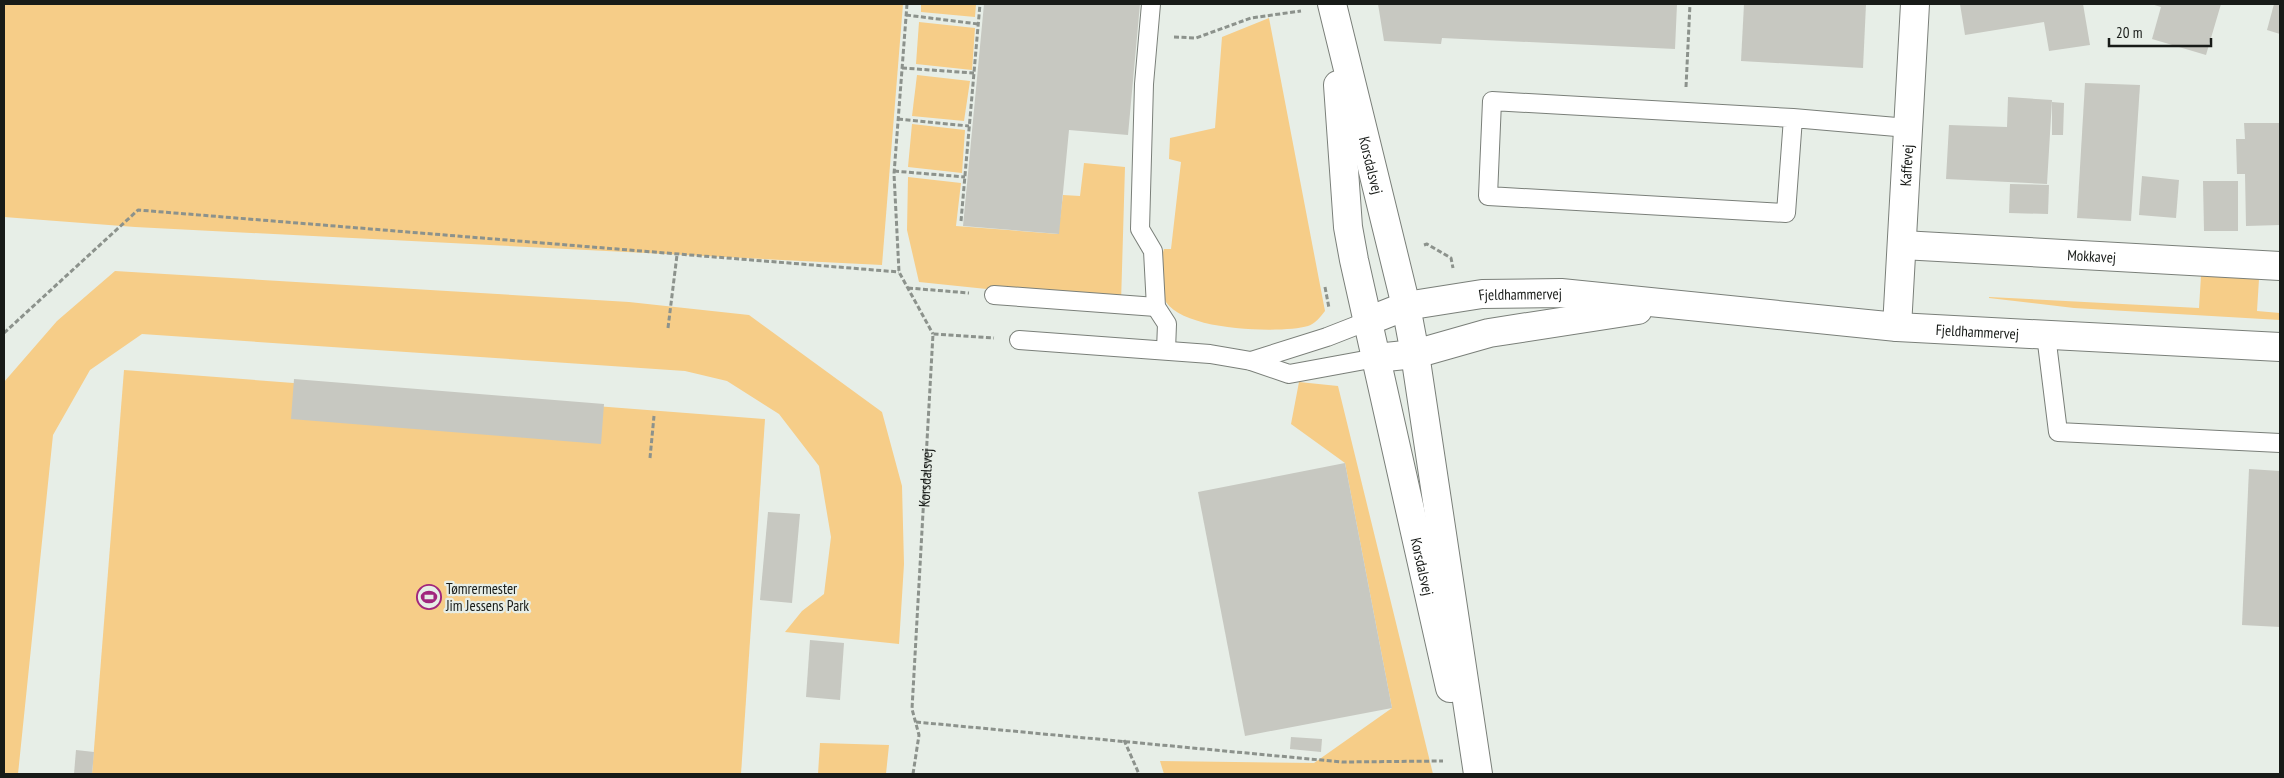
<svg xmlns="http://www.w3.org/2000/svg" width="2284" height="778" font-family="'PT Sans Narrow',sans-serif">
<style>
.green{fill:#f6cd88}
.building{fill:#c7c8c1}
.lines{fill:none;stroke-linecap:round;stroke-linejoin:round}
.service-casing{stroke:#7a7f79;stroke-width:20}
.minor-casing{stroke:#7a7f79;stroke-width:30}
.tertiary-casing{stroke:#7a7f79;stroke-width:30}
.path{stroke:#8c928c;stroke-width:3;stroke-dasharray:5 2.5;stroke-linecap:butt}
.service{stroke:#fff;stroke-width:18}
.minor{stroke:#fff;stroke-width:28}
.tertiary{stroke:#fff;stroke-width:28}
.labels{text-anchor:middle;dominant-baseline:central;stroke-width:4.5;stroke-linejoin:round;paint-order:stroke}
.street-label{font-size:15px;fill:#181b18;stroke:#e7eee7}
.poi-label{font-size:15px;fill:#181b18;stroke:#e7eee7;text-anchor:start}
</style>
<rect width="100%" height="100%" fill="#e7eee7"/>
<g class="green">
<polygon points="4,4 903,4 882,265 135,227 4,217"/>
<polygon points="921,4 976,4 975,17 921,12"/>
<path d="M1269,18l56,293c-4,5 -10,13 -17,15 -28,8 -132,5 -144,-28 -7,-16 -5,-33 0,-49h7l10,-87 -12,-3 1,-21 45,-10 7,-91z"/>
<polygon points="919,22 975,28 972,70 916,64"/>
<polygon points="917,75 970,81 964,121 912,116"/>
<polygon points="912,124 965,130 962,173 908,167"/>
<polygon points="1084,163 1125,167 1121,303 919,282 907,230 908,177 961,183 956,226 1058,234 1063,195 1080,196"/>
<polygon points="115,271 629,302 749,315 882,412 902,486 904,564 899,644 785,632 802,611 824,594 831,537 819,466 779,414 727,381 685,371 142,334 90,370 53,435 18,774 4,774 4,382 57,321"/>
<polygon points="2201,276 2259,279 2257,311 2280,313 2280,320 2074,308 1989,298 1989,297 2199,308"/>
<polygon points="124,370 765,419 741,774 92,774"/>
<polygon points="1299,382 1338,386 1433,774 1164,774 1160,761 1314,763 1392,708 1345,463 1291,424"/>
<polygon points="820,743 889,745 886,774 818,774"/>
</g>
<g class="building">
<polygon points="984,4 1140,4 1128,135 1069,130 1059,234 963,226"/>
<polygon points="1378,4 1677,4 1675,49 1442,38 1441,44 1384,41"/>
<polygon points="1744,4 1866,4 1863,68 1741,61"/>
<polygon points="1960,4 2083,4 2090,45 2049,51 2044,22 1965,35"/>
<polygon points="2151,4 2221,4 2206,55 2152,39 2161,7"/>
<polygon points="2274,4 2280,4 2280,34 2267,30"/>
<polygon points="2085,83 2140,85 2131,221 2077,218"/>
<polygon points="2008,97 2052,100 2047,184 1946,179 1949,125 2007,127"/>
<polygon points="2052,102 2064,103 2063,135 2052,135"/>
<polygon points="2244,123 2280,123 2280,225 2246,226 2245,174 2237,174 2236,139 2245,139"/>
<polygon points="2142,176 2179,180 2176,218 2139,215"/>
<polygon points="2203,181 2238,181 2238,231 2204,231"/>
<polygon points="2010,184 2049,185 2048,214 2009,213"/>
<polygon points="294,379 604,404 601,444 291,419"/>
<polygon points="1345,463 1392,708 1245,736 1198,492"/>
<polygon points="2249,469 2280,471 2280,627 2242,625"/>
<polygon points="768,512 800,514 792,603 760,600"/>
<polygon points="810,640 844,643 840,700 806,697"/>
<polygon points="1291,737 1322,739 1321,752 1290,749"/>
<polygon points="76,750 94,752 92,774 74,774"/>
</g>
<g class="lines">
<defs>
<g id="service">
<polyline points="1151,4 1144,84 1140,229 1153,251 1156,307 1167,324 1166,350"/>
<polyline points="1793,118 1786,213 1488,196 1492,101 1793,118 1908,128"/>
<polyline points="994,295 1156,307"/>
<polyline points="2046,335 2058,432 2280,443"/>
<polyline points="1019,340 1210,354 1251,361 1289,374 1376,358"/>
<polyline points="1251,361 1327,337 1368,321"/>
</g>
<g id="minor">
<path id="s2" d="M1902,245l378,21"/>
<path id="s3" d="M1368,321l38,-15 76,-12 79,-1 336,34 383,20"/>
<path id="s4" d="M1897,327l18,-323"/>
<polyline points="1376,358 1415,354 1489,333 1638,310"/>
</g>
<g id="tertiary">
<path id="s5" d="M1332,4l74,302 9,48 63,420"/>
<path id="s6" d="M1338,85l10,142 6,33 96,428"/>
</g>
</defs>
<use href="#service" class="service-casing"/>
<use href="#minor" class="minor-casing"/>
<use href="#tertiary" class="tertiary-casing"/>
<g class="path">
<polyline points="907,4 894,174 899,272 933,334"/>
<polyline points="906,15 978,24"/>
<polyline points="1174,37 1196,38 1251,18 1301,11"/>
<polyline points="902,68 974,73"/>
<polyline points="1686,87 1690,4"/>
<polyline points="898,119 969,126"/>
<polyline points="894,171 965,177"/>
<polyline points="961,221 980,4"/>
<polyline points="1424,245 1427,244 1451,258 1453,268"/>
<polyline points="1325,287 1329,308"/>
<polyline points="908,288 969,293"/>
<polyline points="668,328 677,255"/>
<polyline points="4,333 138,210 899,272"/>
<polyline points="650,458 654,416"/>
<polyline points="916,722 1342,762 1443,761"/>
<polyline points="1124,740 1139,774"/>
<path id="s1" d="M913,774l6,-39 -7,-26 21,-375 61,4"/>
</g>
<use href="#service" class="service"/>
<use href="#minor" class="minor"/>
<use href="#tertiary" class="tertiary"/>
</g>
<defs>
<symbol id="stadium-ring" viewBox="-11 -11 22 22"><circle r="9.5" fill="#e7eee7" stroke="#a1267d" stroke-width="1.5"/><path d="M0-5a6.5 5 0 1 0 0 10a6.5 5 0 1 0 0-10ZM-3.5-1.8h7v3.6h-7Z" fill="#a1267d"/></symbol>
</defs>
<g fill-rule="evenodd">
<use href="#stadium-ring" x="415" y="583" width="28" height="28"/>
</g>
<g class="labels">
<g class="street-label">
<text stroke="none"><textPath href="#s4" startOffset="162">Kaffevej</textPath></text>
<text stroke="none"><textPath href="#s5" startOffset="166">Korsdalsvej</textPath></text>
<text stroke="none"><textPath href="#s2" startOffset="190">Mokkavej</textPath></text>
<text stroke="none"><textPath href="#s3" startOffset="156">Fjeldhammervej</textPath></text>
<text stroke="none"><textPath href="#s3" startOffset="615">Fjeldhammervej</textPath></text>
<text stroke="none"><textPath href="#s1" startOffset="298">Korsdalsvej</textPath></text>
<text stroke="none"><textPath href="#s6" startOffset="490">Korsdalsvej</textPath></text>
</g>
<g class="poi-label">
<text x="446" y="588">Tømrermester<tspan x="446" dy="17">Jim Jessens Park</tspan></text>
</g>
</g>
<rect width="2284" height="778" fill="none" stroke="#181b18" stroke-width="10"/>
<path d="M2109 38v8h102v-8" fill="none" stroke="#181b18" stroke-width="2.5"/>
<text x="2116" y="38" font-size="15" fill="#181b18" stroke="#e7eee7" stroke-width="4" paint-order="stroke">20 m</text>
</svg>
